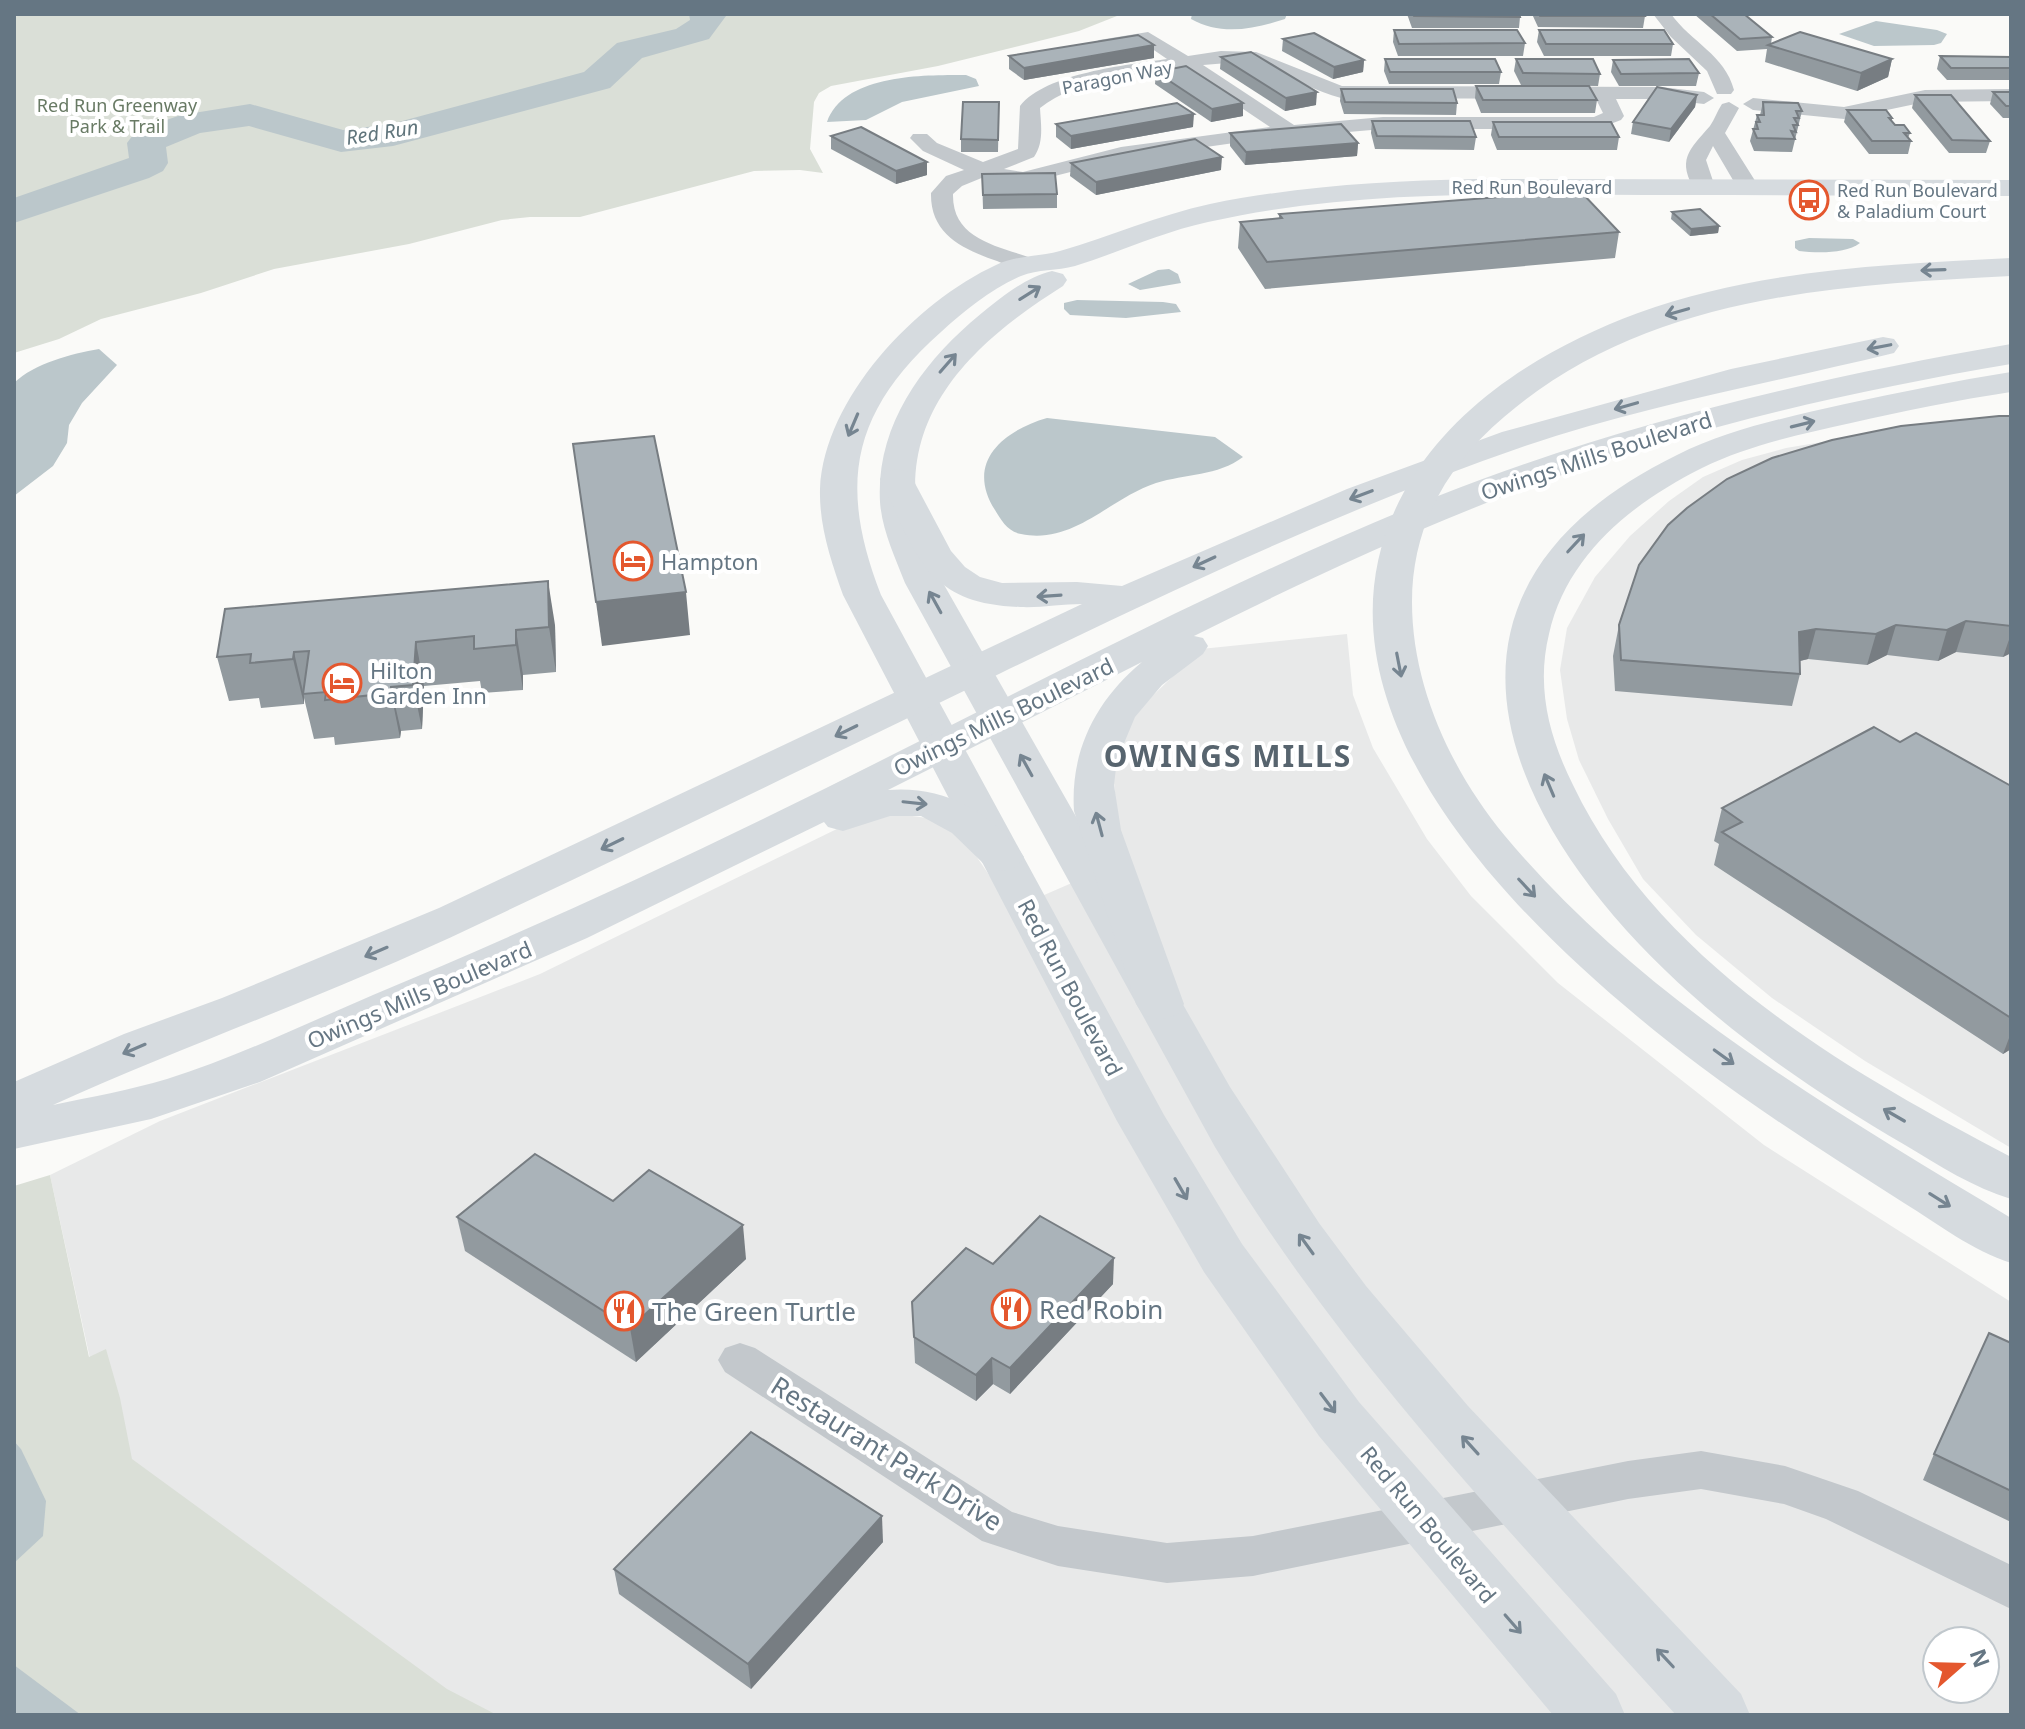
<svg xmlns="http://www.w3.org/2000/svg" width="2025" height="1729" font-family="'Noto Sans',sans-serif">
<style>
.built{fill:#e8e9e9;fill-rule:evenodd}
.green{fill:#dadfd7}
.water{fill:#bbc7cb}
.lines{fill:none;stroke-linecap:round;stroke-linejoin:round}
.stream{stroke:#bbc7cb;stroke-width:6}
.river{fill:#bbc7cb;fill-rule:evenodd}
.minor{fill:#c3c8cc;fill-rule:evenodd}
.secondary{fill:#d6dbdf;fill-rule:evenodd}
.primary{fill:#d6dbdf;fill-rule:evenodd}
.motorway{fill:#d6dbdf;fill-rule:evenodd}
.wall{fill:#929a9f}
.shaded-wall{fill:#777d82}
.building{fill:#aab3b9;stroke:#777d82;stroke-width:2}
.oneway{stroke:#768591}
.labels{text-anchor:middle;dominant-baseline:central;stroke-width:8;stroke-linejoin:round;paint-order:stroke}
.far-street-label{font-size:18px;fill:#657683;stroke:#fff}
.far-park-label{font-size:18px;fill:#687a64;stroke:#fff}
.far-poi-label{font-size:18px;fill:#657683;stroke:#fff;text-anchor:start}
.far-water-label{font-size:20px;font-style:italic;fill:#60757c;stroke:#fff}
.street-label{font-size:22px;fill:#657683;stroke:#fff}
.poi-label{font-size:22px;fill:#657683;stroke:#fff;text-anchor:start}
.near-poi-label{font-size:26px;fill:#657683;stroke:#fff;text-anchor:start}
.near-street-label{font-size:26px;fill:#657683;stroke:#fff}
.district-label{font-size:30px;font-weight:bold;letter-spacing:2px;fill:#57646e;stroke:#fff}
</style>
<rect width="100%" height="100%" fill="#fafaf8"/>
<g class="built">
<polygon points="2011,416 2011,1148 1865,1061 1772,998 1696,935 1643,879 1608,819 1579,760 1567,719 1560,670 1567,628 1595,577 1630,536 1669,501 1703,477 1742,460 1786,448 1936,423"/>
<path d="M1347,634l6,61 20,53 54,91 44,57 87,87 206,162 247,157v413h-1771l-226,-245v-29l83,-50 -47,-216 110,-54 380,-147 305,-149 46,-12 43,6 30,19 48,71 115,-50 -10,-43 -4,-44 8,-32 18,-31 62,-60zM1937,1641h48v48h-48z"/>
</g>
<g class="green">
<polygon points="19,14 1122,14 1079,31 938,66 831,86 819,93 814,102 810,149 823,173 800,170 754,171 580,217 530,217 502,220 409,244 274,269 201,293 101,319 59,339 14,353 14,18"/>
<polygon points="50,1175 89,1357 106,1349 120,1398 132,1459 447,1689 497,1715 14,1715 14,1470 21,1449 14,1441 14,1186"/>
</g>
<g class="water">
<path d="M1192,14h95l-2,5c-31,10 -64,17 -94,0z"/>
<polygon points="1876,21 1937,30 1947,34 1941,43 1934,45 1874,46 1839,34"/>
<path d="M966,75l10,4 3,7 -77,16 -36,18 -39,2c17,-48 96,-47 139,-47z"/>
<path d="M1809,238l44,1 7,4c-14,11 -43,10 -61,8l-4,-3v-7z"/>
<polygon points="1169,269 1178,274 1181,283 1140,290 1128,284 1158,270"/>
<polygon points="1077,300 1163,302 1176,304 1181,312 1126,318 1070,315 1064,309 1064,303"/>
<path d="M99,349l18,16 -35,38 -13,22 -2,18 -14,23 -39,30v-113c21,-20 57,-29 85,-34z"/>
<path d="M1047,418l168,19 28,20c-25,19 -58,17 -87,26 -46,15 -82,62 -135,51 -13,-2 -20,-14 -26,-24 -30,-47 7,-79 52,-92z"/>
<polygon points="14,1441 21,1449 46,1501 43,1536 14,1563"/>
<polygon points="14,1665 81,1715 14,1715"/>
</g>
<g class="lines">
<polyline class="stream" points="696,14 709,16"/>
<polygon class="river" points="689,14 726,16 709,39 642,58 610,88 393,146 341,152 249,126 200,133 166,147 168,163 163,171 149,178 14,223 14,198 129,158 127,143 133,135 146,127 181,115 250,104 343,130 391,124 584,72 617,43 676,29 690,20"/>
<g class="minor">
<path d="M1653,14h18c20,28 54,41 63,76l-3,4h-14l-10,-23 -36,-34z"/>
<path d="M1148,32l40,24 33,-5 35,1 86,34 319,1 43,5 10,6 -10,6 -43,-5h-45l8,17 -3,4 -24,9h-214l-128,11 -133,19 -99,25 -39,-7 -22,9 -9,8c-1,46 46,52 81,65l3,5 -3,5c-13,3 -25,-3 -37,-8 -35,-12 -67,-27 -66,-68l15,-17 18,-6 -41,-19 -13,-13 3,-4h14l10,9 46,19 35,-13 2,-43c26,-33 107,-41 147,-47l-22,-15 -46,8 -9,-6 9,-6zM1240,62c36,4 66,27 101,36l255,1 7,14 -9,4h-211l-89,8 -91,-60zM1182,68l88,59 -149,20 -98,25 -19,-3 30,-12c10,-15 7,-31 6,-49 38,-30 96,-33 142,-40z"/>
<polygon points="2011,89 2011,101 1925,102 1844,119 1753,110 1743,104 1753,98 1844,107 1925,90"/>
<path d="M1729,102l10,6 -14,25 34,54 -3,5h-16l-27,-46 -7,14 9,27 -3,5h-16c-20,-32 -7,-42 14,-66 5,-7 7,-15 12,-22z"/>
<polygon points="740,1343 755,1348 1012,1512 1058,1526 1167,1543 1253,1536 1628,1461 1701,1451 1785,1466 1858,1491 2011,1565 2011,1609 1826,1519 1784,1504 1701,1489 1628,1499 1253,1576 1167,1583 1058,1566 982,1541 725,1372 718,1360 725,1348"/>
</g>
<g class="secondary">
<path d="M1475,179l536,1v16c-110,0 -219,-1 -329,-1 -158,0 -319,-8 -474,27 -46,10 -88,30 -133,44 -18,5 -37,3 -54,10 -30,13 -57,35 -80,56 -90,80 -103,153 -60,263l283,520 78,129 117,158 257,292 9,21h-72l-234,-279 -115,-164 -87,-151 -274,-526c-12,-34 -24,-69 -23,-106 4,-91 96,-187 176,-224 21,-10 43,-8 64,-14 51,-15 99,-36 150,-47 88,-18 176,-23 265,-25z"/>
<path d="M1052,271l11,3 4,6 -4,6c-78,49 -156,115 -147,216 2,28 15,55 27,81l287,504 89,136 47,63 102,120 273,288 9,21h-74c-164,-181 -334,-357 -461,-568l-310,-564c-10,-26 -23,-53 -25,-81 -4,-73 38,-133 90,-179 23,-19 52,-45 82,-52z"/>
</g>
<path class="primary" d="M1883,337l11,2 5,7 -5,7c-123,30 -248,52 -369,93 -180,62 -353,144 -524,227 -174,84 -348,169 -524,252 -138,66 -284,117 -424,180 38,-8 77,-15 114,-26 70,-22 138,-55 206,-84 134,-56 265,-115 396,-179 222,-108 440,-228 669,-320 185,-73 378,-118 573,-152v20c-159,27 -317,63 -469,118 -119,43 -234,97 -348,154l9,2 5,8 -5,8 -41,31 -27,32 -18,43 -3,25 7,45 63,174 -7,11 -17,5 -17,-5 -7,-11 -62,-193c-4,-60 22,-111 68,-149l-254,128c54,-5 106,22 136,67l-7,10 -15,4 -15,-4 -35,-34 -31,-17h-31l-47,15 -15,-4 -4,-5 -237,116 -327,144 -109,37 -137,30v-67l110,-48 98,-36 217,-90 643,-304c-21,0 -41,4 -62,3 -96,-3 -104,-55 -140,-128l5,-7 12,-3 12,3 42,79 14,16 15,10 22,6 75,-1 45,4 225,-97 155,-57 229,-63z"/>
<g class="motorway">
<path d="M2011,258v18c-178,9 -366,20 -507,141 -57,48 -92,109 -92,185 0,85 40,170 93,234 137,164 325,273 506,382v45c-38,-12 -73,-39 -107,-60 -69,-44 -139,-88 -204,-137 -164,-124 -430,-365 -286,-591 51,-79 138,-130 224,-162 118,-43 249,-49 373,-55z"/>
<path d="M2011,372v20c-54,8 -107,19 -160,31 -50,11 -102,22 -149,45 -70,35 -135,87 -153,166 -13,53 0,103 24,151 85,177 270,284 438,372v42c-37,-11 -73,-34 -106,-54 -75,-44 -148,-92 -213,-150 -185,-164 -299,-401 -15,-540 52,-26 111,-38 168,-51 55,-12 110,-23 166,-32z"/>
</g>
</g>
<g class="wall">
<polygon points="1407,14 1519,14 1520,17 1519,28 1412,28"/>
<polygon points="1532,14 1644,14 1645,16 1643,28 1538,27"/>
<polygon points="1694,14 1744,14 1772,37 1771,44 1892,59 1888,77 1857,91 1765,62 1767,49 1737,51"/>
<polygon points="1394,30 1525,43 1523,56 1398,56 1393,42"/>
<polygon points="1539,30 1673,44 1671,56 1544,56 1537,42"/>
<polygon points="1283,39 1364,60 1363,72 1333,79 1282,51"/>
<polygon points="1009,56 1154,58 1024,80 1009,69"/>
<polygon points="1940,56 2011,57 2011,80 1947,80 1937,69"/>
<polygon points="1221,57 1316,105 1285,111 1220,69"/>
<polygon points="1385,59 1501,72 1499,84 1389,84 1384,71"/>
<polygon points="1516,59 1600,74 1598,86 1521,85 1514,71"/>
<polygon points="1613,60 1699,73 1696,86 1619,86 1611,72"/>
<polygon points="1156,72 1243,103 1243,116 1211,122 1155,84"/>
<polygon points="1476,86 1597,100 1595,113 1481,113 1475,98"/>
<polygon points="1341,89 1457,103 1456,115 1344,114 1340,101"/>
<polygon points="1993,92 2011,92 2011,118 2003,118 1990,104"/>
<polygon points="1697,95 1695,107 1669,142 1631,134 1633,122"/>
<polygon points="1915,95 1990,141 1986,153 1949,153 1912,108"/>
<polygon points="999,102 998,152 961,152 961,139"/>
<polygon points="1763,102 1802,111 1792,152 1754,151 1750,141 1757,115 1760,115"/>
<polygon points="1847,110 1892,118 1892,121 1895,125 1910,133 1908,138 1911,141 1908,154 1869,154 1844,122"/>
<polygon points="1372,121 1476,137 1474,150 1375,149 1371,133"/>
<polygon points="1493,122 1619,137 1617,150 1497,150 1491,135"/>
<polygon points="1056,124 1193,127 1071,149 1056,137"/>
<polygon points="1230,133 1358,143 1357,156 1245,165 1230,146"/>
<polygon points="831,136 927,162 927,175 896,184 831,149"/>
<polygon points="1071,163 1221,170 1096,195 1070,176"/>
<polygon points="982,174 1057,194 1057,208 983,209"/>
<polygon points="1543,197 1619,232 1615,258 1265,289 1238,248 1240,222 1279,218 1279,214"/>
<polygon points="1672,212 1719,226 1718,233 1690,236 1671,219"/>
<polygon points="2011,416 2011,653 2003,657 1956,652 1938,661 1887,655 1867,665 1808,659 1800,661 1800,674 1792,706 1615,691 1613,656 1619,625"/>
<polygon points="555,625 556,672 523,675 523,690 482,693 480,681 424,686 422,729 401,731 400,738 335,745 334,737 314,739 304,698 304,704 261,708 259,698 229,701 217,657"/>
<polygon points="1900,742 2011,786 2011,1049 2003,1054 1714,865 1719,844 1714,841 1722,808"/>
<polygon points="613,1201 746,1259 636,1362 465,1251 457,1217"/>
<polygon points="993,1264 1113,1284 1010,1394 993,1384 976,1401 915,1363 912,1302"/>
<polygon points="2011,1343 2011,1522 1923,1480 1934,1454"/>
<polygon points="883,1542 751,1689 619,1594 614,1569"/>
</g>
<g class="shaded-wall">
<polygon points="1154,45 1154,58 1024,80 1024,68"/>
<polygon points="1892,59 1888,77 1857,91 1861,73"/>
<polygon points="1364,60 1363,72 1333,79 1334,67"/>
<polygon points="1317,92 1316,105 1285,111 1286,98"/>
<polygon points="1697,95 1695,107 1669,142 1671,129"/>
<polygon points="1243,103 1243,116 1211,122 1212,109"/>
<polygon points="1194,114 1193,127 1071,149 1071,136"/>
<polygon points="1358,143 1357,156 1245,165 1246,152"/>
<polygon points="1222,157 1221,170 1096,195 1096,182"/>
<polygon points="927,162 927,175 896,184 896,171"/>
<polygon points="1719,226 1718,233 1690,236 1691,229"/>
<polygon points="548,581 555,625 556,672 549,627"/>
<polygon points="686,592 690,635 602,646 596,602"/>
<polygon points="1966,621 1956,652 1938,661 1947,630"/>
<polygon points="1896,625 1887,655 1867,665 1876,634"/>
<polygon points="1816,629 1808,659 1791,663 1799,632"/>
<polygon points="516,630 523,675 523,690 516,645"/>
<polygon points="2011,634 2011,653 2003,657"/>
<polygon points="416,642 424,686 422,729 413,685"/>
<polygon points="294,652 304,696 304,704 293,659"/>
<polygon points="391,687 401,731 400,738 391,693"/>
<polygon points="2011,1033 2011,1049 2003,1054"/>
<polygon points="743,1225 746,1259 636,1362 630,1328"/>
<polygon points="1114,1258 1113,1284 1010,1394 1010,1368"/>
<polygon points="992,1358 993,1384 976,1401 976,1375"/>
<polygon points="882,1516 883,1542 751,1689 748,1664"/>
</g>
<g class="building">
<polygon points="1413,14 1519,14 1520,17 1414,16"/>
<polygon points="1539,14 1644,14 1645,16 1540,16"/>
<polygon points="1710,14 1744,14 1772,37 1740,39"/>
<polygon points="1394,30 1517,30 1525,43 1399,44"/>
<polygon points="1539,30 1664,30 1673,44 1546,44"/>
<polygon points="1800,32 1892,59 1861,73 1768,45"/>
<polygon points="1314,33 1364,60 1334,67 1283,39"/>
<polygon points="1138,35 1154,45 1024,68 1009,56"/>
<polygon points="1251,52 1317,92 1286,98 1221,57"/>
<polygon points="1940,56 2011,57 2011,68 1951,68"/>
<polygon points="1385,59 1495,59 1501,72 1390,72"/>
<polygon points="1516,59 1593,59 1600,74 1523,73"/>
<polygon points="1689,59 1699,73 1621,74 1613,60"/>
<polygon points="1186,66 1243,103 1212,109 1156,72"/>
<polygon points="1476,86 1589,86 1597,100 1483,100"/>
<polygon points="1657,87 1697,95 1671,129 1633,122"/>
<polygon points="1341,89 1453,89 1457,103 1345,102"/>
<polygon points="1993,92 2011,92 2011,106 2006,106"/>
<polygon points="1915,95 1951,95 1990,141 1952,140"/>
<polygon points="963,102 999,102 998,140 961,139"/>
<polygon points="1763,102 1798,103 1802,111 1796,111 1799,118 1794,118 1798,125 1793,125 1796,132 1791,131 1795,139 1757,138 1753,129 1758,129 1756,122 1760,122 1757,115 1764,115"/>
<polygon points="1177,103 1194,114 1071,136 1056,124"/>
<polygon points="1847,110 1886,110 1892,118 1889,118 1895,125 1904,125 1910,133 1904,133 1911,141 1872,141"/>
<polygon points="1372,121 1470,121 1476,137 1377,136"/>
<polygon points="1493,122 1611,122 1619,137 1499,137"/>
<polygon points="1341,124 1358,143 1246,152 1230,133"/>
<polygon points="861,127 927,162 896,171 831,136"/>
<polygon points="1195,139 1222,157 1096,182 1071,163"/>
<polygon points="1055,173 1057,194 983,195 982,174"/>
<polygon points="1540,194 1543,197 1583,194 1619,232 1267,262 1240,222 1282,218 1279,214"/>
<polygon points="1700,209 1719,226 1691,229 1672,212"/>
<polygon points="1999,416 2011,416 2011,626 1966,621 1947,630 1896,625 1876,634 1816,629 1799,632 1800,674 1621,660 1619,625 1639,565 1668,525 1687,508 1727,479 1772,458 1832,440 1901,426"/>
<polygon points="654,436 686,592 596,602 573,444"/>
<polygon points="548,581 549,627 516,630 516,645 474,649 474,636 416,642 413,685 391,687 391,693 325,700 326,692 303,694 309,651 294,652 293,659 250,663 251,654 217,657 225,609"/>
<polygon points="1874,727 1900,742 1916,733 2011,786 2011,1018 1722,832 1742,822 1722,808"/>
<polygon points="535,1154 613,1201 649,1170 743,1225 630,1328 457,1217"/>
<polygon points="1040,1216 1114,1258 1010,1368 992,1358 976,1375 914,1337 912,1302 966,1248 993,1264"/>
<polygon points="1989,1333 2011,1343 2011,1491 1934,1454"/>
<polygon points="751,1432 882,1516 748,1664 614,1569"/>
</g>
<defs><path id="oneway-shaft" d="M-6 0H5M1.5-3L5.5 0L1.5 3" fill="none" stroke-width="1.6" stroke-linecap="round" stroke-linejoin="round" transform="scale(2)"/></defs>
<g class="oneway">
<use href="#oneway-shaft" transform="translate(1933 270) rotate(178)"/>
<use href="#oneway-shaft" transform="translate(1030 293) rotate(-32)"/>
<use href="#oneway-shaft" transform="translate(1677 312) rotate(164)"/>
<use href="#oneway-shaft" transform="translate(1879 347) rotate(169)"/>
<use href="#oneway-shaft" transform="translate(948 363) rotate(-49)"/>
<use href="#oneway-shaft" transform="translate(1626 406) rotate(164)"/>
<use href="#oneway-shaft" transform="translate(1803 424) rotate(-14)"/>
<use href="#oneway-shaft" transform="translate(853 425) rotate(113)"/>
<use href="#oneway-shaft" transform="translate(1361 495) rotate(159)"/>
<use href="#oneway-shaft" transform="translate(1576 543) rotate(-47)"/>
<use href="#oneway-shaft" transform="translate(1204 562) rotate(155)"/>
<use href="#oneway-shaft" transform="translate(1049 596) rotate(176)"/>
<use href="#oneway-shaft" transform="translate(935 602) rotate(-119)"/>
<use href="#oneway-shaft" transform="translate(1399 665) rotate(79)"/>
<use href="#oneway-shaft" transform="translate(846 731) rotate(154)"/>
<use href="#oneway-shaft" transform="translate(1026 765) rotate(-119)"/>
<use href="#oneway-shaft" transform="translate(1549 785) rotate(-113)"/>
<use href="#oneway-shaft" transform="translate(915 803) rotate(6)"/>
<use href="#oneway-shaft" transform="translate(1099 824) rotate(-105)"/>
<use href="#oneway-shaft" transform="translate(612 844) rotate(154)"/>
<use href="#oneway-shaft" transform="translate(1527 888) rotate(47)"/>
<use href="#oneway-shaft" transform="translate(376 952) rotate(157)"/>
<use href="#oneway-shaft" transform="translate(134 1049) rotate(157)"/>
<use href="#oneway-shaft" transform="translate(1724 1057) rotate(36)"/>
<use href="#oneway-shaft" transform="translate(1894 1115) rotate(-150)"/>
<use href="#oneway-shaft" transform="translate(1181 1189) rotate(60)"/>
<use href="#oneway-shaft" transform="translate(1940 1200) rotate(32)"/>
<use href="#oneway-shaft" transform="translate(1306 1244) rotate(-126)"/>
<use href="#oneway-shaft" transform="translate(1328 1403) rotate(53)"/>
<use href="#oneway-shaft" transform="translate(1470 1445) rotate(-132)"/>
<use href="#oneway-shaft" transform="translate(1513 1624) rotate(49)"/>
<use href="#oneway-shaft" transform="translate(1665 1658) rotate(-133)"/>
</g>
<defs>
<symbol id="bus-ring" viewBox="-11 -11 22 22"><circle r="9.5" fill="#fff" stroke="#e4572e" stroke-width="1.5"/><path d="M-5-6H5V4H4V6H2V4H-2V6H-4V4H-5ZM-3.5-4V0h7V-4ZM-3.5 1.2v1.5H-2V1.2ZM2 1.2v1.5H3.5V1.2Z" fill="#e4572e"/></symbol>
<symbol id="hotel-ring" viewBox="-11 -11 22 22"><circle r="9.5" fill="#fff" stroke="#e4572e" stroke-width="1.5"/><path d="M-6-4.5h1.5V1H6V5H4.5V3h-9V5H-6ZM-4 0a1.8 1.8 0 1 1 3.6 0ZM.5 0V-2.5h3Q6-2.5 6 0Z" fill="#e4572e"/></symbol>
<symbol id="restaurant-ring" viewBox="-11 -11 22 22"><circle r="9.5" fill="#fff" stroke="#e4572e" stroke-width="1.5"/><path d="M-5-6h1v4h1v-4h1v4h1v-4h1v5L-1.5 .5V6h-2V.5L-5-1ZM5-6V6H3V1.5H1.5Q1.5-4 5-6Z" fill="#e4572e"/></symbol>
</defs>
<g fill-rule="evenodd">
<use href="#bus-ring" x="1787" y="178" width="44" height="44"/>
<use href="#hotel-ring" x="611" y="539" width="44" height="44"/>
<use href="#hotel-ring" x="320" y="661" width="44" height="44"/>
<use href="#restaurant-ring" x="989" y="1287" width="44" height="44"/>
<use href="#restaurant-ring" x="602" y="1289" width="44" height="44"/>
</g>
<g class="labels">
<g class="far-street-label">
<text transform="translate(1117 77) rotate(-11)">Paragon Way</text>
<text x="1532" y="187">Red Run Boulevard</text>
</g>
<g class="far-park-label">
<text x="117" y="105">Red Run Greenway<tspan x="117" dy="21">Park &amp; Trail</tspan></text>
</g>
<g class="far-poi-label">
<text x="1837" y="190">Red Run Boulevard<tspan x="1837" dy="21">&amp; Paladium Court</tspan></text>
</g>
<g class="far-water-label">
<text transform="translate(382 132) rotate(-9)">Red Run</text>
</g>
<g class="street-label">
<text transform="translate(1596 455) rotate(-18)">Owings Mills Boulevard</text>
<text transform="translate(1003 716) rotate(-26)">Owings Mills Boulevard</text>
<text transform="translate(1071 987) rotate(62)">Red Run Boulevard</text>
<text transform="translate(419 994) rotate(-23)">Owings Mills Boulevard</text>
<text transform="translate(1429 1524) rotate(50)">Red Run Boulevard</text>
</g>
<g class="poi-label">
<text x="661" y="561">Hampton</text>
<text x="370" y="670">Hilton<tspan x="370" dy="25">Garden Inn</tspan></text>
</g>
<g class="near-poi-label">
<text x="1039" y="1309">Red Robin</text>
<text x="652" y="1311">The Green Turtle</text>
</g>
<g class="near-street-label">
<text transform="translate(887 1453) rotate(32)">Restaurant Park Drive</text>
</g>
<g class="district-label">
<text x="1228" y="755">OWINGS MILLS</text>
</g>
</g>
<rect width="2025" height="1729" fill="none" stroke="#657683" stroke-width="32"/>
<g transform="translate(1961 1665) rotate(70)"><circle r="38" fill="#ffffff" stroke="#c1c8cd" stroke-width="2"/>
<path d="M0-6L14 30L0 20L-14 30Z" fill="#e4572e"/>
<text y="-12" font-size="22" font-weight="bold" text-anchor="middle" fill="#657683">N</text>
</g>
</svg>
